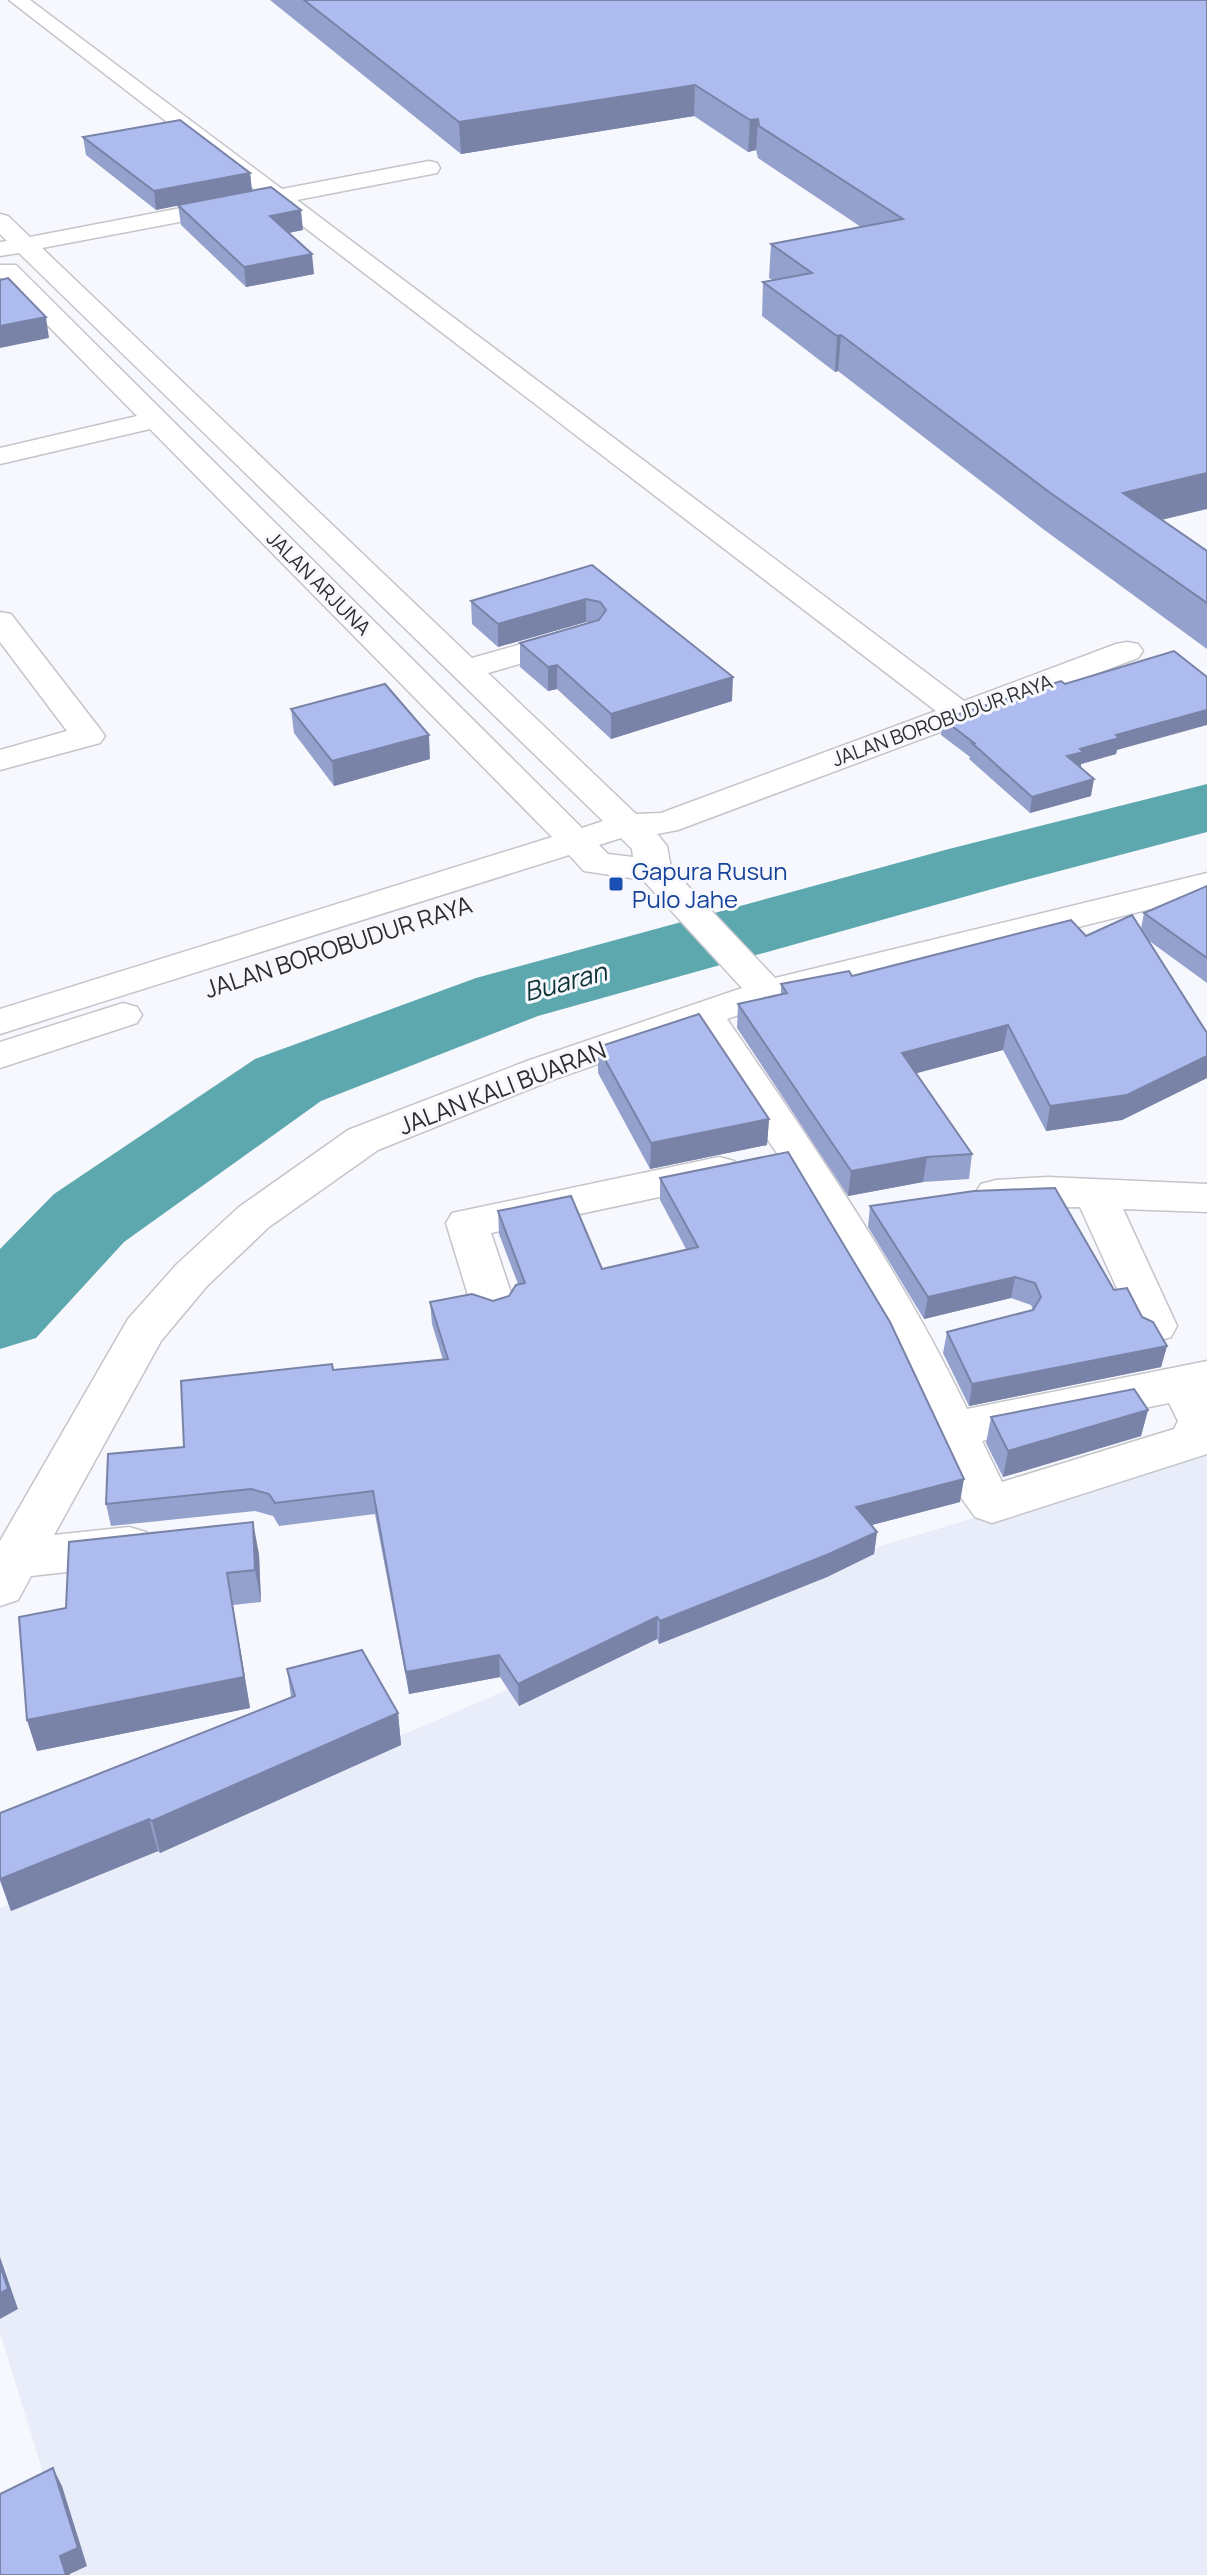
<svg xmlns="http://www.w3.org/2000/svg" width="1207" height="2575" font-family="Manrope,sans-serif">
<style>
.built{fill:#e9edf9}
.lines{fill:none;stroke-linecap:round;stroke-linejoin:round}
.river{fill:#5da8ae;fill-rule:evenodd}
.minor-casing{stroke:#c4c5ca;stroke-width:3}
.minor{fill:#fff;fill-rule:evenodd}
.wall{fill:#95a1cd}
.shaded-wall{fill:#7983a7}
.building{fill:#adbbee;stroke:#7983a7;stroke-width:2}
.transit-dot{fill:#1a4fb4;stroke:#f7f8fe;stroke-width:3}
.labels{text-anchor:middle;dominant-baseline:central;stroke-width:6;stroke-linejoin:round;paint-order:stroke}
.far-street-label{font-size:20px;fill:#2d2d2f;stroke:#f7f8fe}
.transit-label{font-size:24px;fill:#164399;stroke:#f7f8fe;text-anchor:start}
.street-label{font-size:24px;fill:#2d2d2f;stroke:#f7f8fe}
.water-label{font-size:26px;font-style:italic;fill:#0e3437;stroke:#f7f8fe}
</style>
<rect width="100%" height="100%" fill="#f7f8fe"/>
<polygon class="built" points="1207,1448 1207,2575 74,2575 0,2332 0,1908 748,1586"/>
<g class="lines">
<polygon class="river" points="1207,784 1207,832 1003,886 538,1016 321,1101 124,1242 36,1338 0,1349 0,1249 54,1194 255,1059 476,978 945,850"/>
<defs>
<g id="minor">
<path d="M9,0h21l252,189 147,-28 8,2 3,5 -3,5 -140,27 667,501 152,-57 11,-2 11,2 5,7 -5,7 -460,172 -21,4 10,12 4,22 104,110 432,-105v22l-427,106 -53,18c86,126 174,252 240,390l240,-48v93l-215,69 -17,-6 -15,-21 -70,-153 -108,-182 -87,-131 -140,49 -177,71 -109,77 -62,59 -46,55 -107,194 75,-8 17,5 8,14 -8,14 -17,5 -98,11 -13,24 -18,6v-65l128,-222 49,-55 62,-57 109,-77 179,-69 215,-73 -99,-108 -59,-9 -15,-16 -569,179v-25l552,-172 -402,-408 -150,35v-16l137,-32 -137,-139v-12h16l566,563 21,-7 -584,-568 -19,3v-14l7,-1 -7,-7v-20l8,2 22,21 229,-44zM274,204l662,507 -275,102 -25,1 -148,-141 101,-29 5,-7 -5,-7 -11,-2 -106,30 -430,-410zM621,838l11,11 1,8 -25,-3 -9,-9zM1169,1403l9,18 -4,8 -172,53 -20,-41z"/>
<polygon points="0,612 11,614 100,729 105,736 100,743 0,770 0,750 67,731 0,642"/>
<polygon points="123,1003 137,1007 142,1015 137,1023 0,1068 0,1042"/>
<polygon points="719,1157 734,1161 740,1171 734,1181 491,1233 515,1305 509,1316 493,1321 477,1316 471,1305 446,1223 452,1213"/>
<polygon points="1048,1177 1207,1184 1207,1212 1123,1209 1177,1326 1171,1337 1155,1342 1139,1337 1080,1207 996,1208 981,1204 975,1194 981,1184 996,1180"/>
</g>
</defs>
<use href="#minor" class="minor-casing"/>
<use href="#minor" class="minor"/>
</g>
<g class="wall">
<polygon points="270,0 1207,0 1162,520 1207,551 1207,649 1043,529 838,371 835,372 762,316 763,282 773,280 769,278 771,244 861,227 758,158 756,150 748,152 694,116 461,154"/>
<polygon points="83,137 250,173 252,191 303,230 289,233 314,274 246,287 181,225 178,205 156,210 86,155"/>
<polygon points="592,565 732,701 611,739 557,689 548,691 520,667 520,643 590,623 586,622 498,647 472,624 471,601"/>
<polygon points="291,709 430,759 334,786 294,733"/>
<polygon points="943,719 1117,750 1116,754 1081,764 1080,768 1091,796 1030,813 969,759 970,757 941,735"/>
<polygon points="1207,886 1207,983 1148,940 1207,1033 1207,1078 1122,1120 1046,1131 1003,1050 916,1073 972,1154 969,1179 923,1182 848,1196 737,1028 738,1004 781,994 781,984 852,976 1086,936 1141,929 1144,913"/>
<polygon points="598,1047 769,1119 767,1145 650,1169 598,1073"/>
<polygon points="660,1178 960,1502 871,1525 877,1532 874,1554 827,1577 659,1644 657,1639 519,1706 500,1677 409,1694 375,1514 279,1526 273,1516 255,1511 111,1526 106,1504 184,1447 333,1370 443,1360 432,1324 430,1302 493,1301 509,1296 518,1284 499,1234 498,1211 602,1269 686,1249 660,1200"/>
<polygon points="870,1206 1114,1290 1142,1317 1167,1346 1161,1367 969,1406 943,1353 947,1332 1033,1310 1031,1305 1011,1298 924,1319 868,1227"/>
<polygon points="1148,1410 1141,1436 1003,1477 986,1443 991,1417"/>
<polygon points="259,1554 261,1602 233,1605 250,1708 37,1751 27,1720 66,1608"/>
<polygon points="287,1669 398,1713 401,1745 160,1853 158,1851 11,1911 0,1881 0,1813 291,1697"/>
</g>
<g class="shaded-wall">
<polygon points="695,85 694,116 461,154 459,122"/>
<polygon points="758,119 756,150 748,152 750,120"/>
<polygon points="250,173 252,191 156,210 154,191"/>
<polygon points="301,210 303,230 272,236 270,216"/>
<polygon points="312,254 314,274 246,287 244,267"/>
<polygon points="46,317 49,338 0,348 0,326"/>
<polygon points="841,335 838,371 835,372 837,336"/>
<polygon points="1207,473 1207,509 1116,531 1123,493"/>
<polygon points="586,599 586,622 498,647 498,624"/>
<polygon points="557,665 557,689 548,691 548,667"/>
<polygon points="733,677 732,701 611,739 611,714"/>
<polygon points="1207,710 1207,725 1117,750 1116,754 1081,764 1081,768 1067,756 1080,749 1116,735"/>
<polygon points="429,735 430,759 334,786 332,761"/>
<polygon points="1094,779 1091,796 1030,813 1032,797"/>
<polygon points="1008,1025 1003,1050 899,1078 902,1053"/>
<polygon points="1207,1056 1207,1078 1122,1120 1046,1131 1050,1106"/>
<polygon points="769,1119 767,1145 650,1169 651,1143"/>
<polygon points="927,1157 923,1182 848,1196 851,1171"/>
<polygon points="1015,1277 1011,1298 924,1319 928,1297"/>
<polygon points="1167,1346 1161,1367 969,1406 972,1384"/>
<polygon points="1148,1410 1141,1436 1003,1477 1008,1451"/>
<polygon points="964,1479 960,1502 853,1530 856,1507"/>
<polygon points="253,1522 259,1554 261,1602 255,1570"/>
<polygon points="877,1532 874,1554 827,1577 659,1644 660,1621"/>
<polygon points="227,1573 250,1708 37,1751 27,1720"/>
<polygon points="657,1617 657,1639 519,1706 518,1684"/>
<polygon points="499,1655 500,1677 409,1694 406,1672"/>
<polygon points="398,1713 401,1745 160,1853 152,1821"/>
<polygon points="149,1819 158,1851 11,1911 0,1879"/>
<polygon points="0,2257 18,2309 0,2319"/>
<polygon points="53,2468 62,2486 87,2566 70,2574 70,2575 66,2575 60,2556"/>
</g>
<g class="building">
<polygon points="304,0 1207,0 1207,473 1123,493 1207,551 1207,603 1049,492 841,335 837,336 763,282 812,273 771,244 903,219 759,126 758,119 750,120 695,85 459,122"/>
<polygon points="180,120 250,173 154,191 83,137"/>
<polygon points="271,187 301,210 270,216 312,254 244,267 178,205"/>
<polygon points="8,278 46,317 0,326 0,280"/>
<polygon points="592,565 733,677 611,714 557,665 548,667 520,643 599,620 606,610 600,602 586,599 498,624 471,601"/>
<polygon points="1174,651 1207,677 1207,710 1116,735 1119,738 1080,749 1084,752 1067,756 1094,779 1032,797 972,743 974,743 943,719 1061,681 1065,684"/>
<polygon points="385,684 429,735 332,761 291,709"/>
<polygon points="1207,886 1207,958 1144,913"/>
<polygon points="1132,915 1207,1033 1207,1056 1127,1095 1050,1106 1008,1025 902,1053 972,1154 927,1157 851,1171 738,1004 787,993 781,984 849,971 852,976 1071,920 1086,936"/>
<polygon points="699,1014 769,1119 651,1143 598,1047"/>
<polygon points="788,1152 890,1322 964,1479 856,1507 877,1532 829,1554 660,1621 657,1617 518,1684 499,1655 406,1672 373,1491 275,1503 269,1494 251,1489 106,1504 108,1454 184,1447 181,1381 332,1364 333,1370 448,1359 430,1302 472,1294 493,1301 509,1296 516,1285 525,1283 498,1211 571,1196 602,1269 698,1247 660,1178"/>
<polygon points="1055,1188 1114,1290 1127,1288 1142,1317 1153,1322 1167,1346 972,1384 947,1332 1033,1310 1041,1297 1035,1283 1015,1277 928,1297 870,1206 974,1191"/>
<polygon points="1134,1389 1148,1410 1008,1451 991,1417"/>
<polygon points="253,1522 255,1570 227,1573 244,1677 27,1720 19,1617 66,1608 69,1542"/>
<polygon points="362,1650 398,1713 152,1821 149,1819 0,1879 0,1813 295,1696 287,1669"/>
<polygon points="0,2265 8,2289 0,2293"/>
<polygon points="53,2468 78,2548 60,2556 66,2575 0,2575 0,2494"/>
</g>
<rect class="transit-dot" x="608" y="876" width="16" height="16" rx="4"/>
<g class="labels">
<g class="far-street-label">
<text transform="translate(319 583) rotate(45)">JALAN ARJUNA</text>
<text transform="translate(942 720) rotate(-20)">JALAN BOROBUDUR RAYA</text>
</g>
<g class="transit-label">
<text x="632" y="870">Gapura Rusun<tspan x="632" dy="28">Pulo Jahe</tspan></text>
</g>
<g class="street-label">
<text transform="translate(338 946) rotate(-18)">JALAN BOROBUDUR RAYA</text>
<text transform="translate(502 1087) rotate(-21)">JALAN KALI BUARAN</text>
</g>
<g class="water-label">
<text transform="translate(565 981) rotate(-15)">Buaran</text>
</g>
</g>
</svg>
